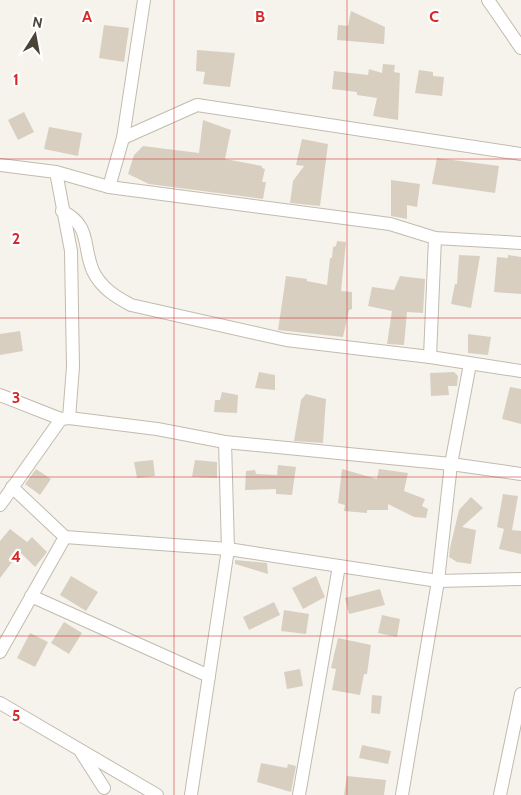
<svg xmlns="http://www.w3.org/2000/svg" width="521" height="795" font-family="Cabin,sans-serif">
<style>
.building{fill:#d8cfc1}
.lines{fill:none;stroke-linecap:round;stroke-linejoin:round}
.street-casing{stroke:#c2bbae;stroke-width:14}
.street{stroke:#fff;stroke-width:12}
.grid{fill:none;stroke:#d62828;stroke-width:1;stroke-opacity:0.55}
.grid-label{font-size:16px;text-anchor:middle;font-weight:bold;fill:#d62828;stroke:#fff;stroke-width:4.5;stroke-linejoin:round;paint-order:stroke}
</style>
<rect width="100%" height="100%" fill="#f6f3ec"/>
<g class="building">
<polygon points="351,11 385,27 384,44 337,40 338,25 348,26"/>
<polygon points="104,25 129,28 124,62 99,58"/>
<polygon points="197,50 235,53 230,87 203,84 205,72 196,71"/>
<polygon points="383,64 395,65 394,72 400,73 398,120 373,116 377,98 357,95 357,92 332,89 334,71 368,75 369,69 382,73"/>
<polygon points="419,70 433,72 433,76 444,77 442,96 415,93"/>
<polygon points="24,112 34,132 18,140 8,120"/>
<polygon points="203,120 231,130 225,159 262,166 262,168 265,169 262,182 266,182 263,199 149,184 128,174 134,155 143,146 199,153"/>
<polygon points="49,127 82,133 78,156 44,149"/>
<polygon points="302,139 328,144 320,206 290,203 293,181 304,166 296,165"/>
<polygon points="437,158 499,166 495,193 432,184"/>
<polygon points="391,180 420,184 417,207 407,205 407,219 391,216"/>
<polygon points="337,241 346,242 341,291 352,292 352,309 349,310 343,337 278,330 286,276 307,279 307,281 327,285 330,258 332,258 333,247 336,246"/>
<polygon points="459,255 480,256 471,308 451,304 455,284 457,284"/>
<polygon points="508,255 521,257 521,294 494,292 497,257 508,258"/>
<polygon points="400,276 425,279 423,313 407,312 404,345 387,344 392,311 368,306 372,287 394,290"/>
<polygon points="20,331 23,351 0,355 0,334"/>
<polygon points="468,334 491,337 488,355 468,353"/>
<polygon points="259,372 275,375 275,390 255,388"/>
<polygon points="454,372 458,376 457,386 448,386 449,395 431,396 430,373"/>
<polygon points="510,387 521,389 521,424 502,419"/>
<polygon points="222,392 238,395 237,413 214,412 215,400 220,400"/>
<polygon points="306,394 326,399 323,443 294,441 301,400"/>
<polygon points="153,460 155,476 137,478 134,462"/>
<polygon points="195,460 217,462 217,478 192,477"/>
<polygon points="278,465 296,467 292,495 276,494 276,489 245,490 246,471 255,470 256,474 277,475"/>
<polygon points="36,469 51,479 40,495 25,484"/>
<polygon points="342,469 377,479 379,469 408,473 404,491 425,499 422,506 428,509 426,518 414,517 388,504 388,510 367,510 367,513 344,511 345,505 338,503"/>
<polygon points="503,494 518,496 512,530 521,531 521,554 499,549 504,529 497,527"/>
<polygon points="471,497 483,508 462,527 476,530 471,564 457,562 449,557 450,548 459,510"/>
<polygon points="10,529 27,542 32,537 47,552 35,567 20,552 0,578 0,541"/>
<polygon points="235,560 267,563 268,574 235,564"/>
<polygon points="71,576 98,592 86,611 60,595"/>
<polygon points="316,576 325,597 303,609 292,588"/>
<polygon points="380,589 385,605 349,614 345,598"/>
<polygon points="274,602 280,615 249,630 243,617"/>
<polygon points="284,610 309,614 306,634 281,631"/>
<polygon points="382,615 400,619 397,637 378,633"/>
<polygon points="64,622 82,633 69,654 51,643"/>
<polygon points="30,633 48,642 35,667 17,658"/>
<polygon points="338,638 371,645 367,674 364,674 360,695 332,690 336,669 331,668"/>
<polygon points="300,669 303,686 287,689 284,672"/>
<polygon points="372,695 382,696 380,714 371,713"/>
<polygon points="362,745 391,751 388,764 359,758"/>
<polygon points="261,763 287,768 288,764 296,766 291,792 257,782"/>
<polygon points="347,776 386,780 384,795 344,795"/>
</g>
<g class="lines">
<defs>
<g id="street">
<polyline points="488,0 521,48"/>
<polyline points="123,138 197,105 521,154"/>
<polyline points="0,165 56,172 109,187 390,224 435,238 521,243"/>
<polyline points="56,172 71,251 73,367 69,418"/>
<polyline points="109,187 123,138 144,0"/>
<path d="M62,211c30,15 20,35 31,60 8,17 23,26 38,34l155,35 144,17 91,14"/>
<polyline points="430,357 435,238"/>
<polyline points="0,395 61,419 69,418 157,429 225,442 451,464 521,474"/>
<polyline points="12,487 65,537 228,549 438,581 521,579"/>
<polyline points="0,505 61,419"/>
<polyline points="31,596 209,676"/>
<polyline points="0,652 65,537"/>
<polyline points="0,703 157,795"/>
<polyline points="81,752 104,788"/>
<polyline points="191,795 228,549 225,442"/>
<polyline points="299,795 339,566"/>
<polyline points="402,795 438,581 451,464 470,364"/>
<polyline points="500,795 521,694"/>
</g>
</defs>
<use href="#street" class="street-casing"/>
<use href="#street" class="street"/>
</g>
<path class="grid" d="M174,0v795M347,0v795M0,159h521M0,318h521M0,477h521M0,636h521"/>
<g class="grid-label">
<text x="87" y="22">A</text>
<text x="260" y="22">B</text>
<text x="434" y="22">C</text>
<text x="16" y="85">1</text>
<text x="16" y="244">2</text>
<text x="16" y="403">3</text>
<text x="16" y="562">4</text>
<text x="16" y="721">5</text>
</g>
<g transform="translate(35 35) rotate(11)" stroke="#ffffff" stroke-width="4" paint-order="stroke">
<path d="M0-4L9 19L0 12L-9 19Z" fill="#4b4439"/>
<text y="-8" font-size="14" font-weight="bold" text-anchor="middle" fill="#4b4439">N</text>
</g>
</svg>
